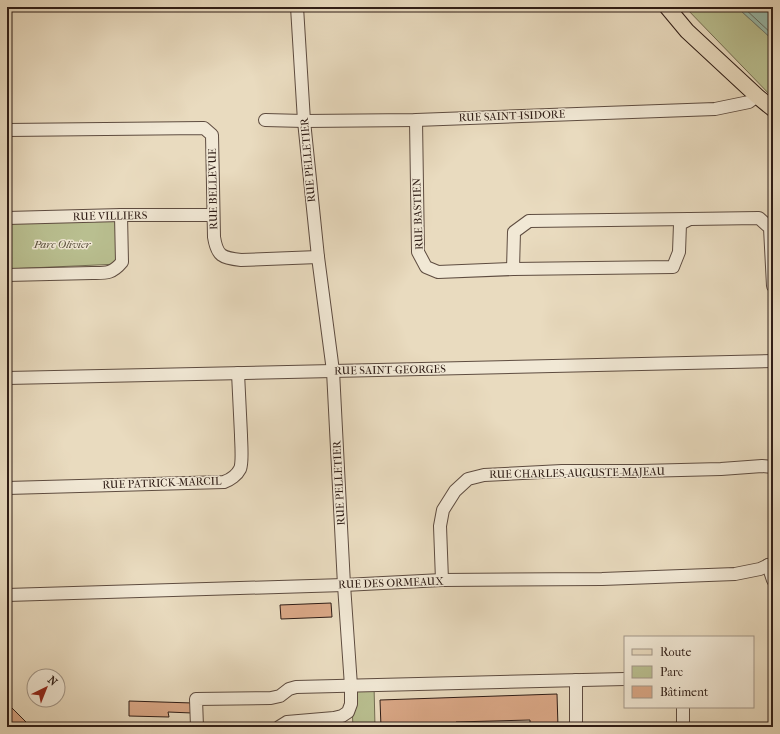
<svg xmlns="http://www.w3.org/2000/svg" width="780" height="734" font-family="'IM FELL French Canon',serif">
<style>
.green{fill:#b9bf90;stroke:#746e53}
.water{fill:#98bcad;stroke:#6e7c71}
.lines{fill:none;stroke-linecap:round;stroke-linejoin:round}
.shore{stroke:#646c62;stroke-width:1}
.building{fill:#daa887;stroke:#2f1d16}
.minor-casing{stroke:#5e4c40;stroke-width:14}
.major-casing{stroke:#2f1d16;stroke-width:17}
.minor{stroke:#f1e8d5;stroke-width:12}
.major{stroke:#e9dbbf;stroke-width:15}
.labels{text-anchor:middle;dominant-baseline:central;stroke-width:3;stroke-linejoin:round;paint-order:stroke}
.street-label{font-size:11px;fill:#2f1d16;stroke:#f1e8d5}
.park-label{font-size:11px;font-style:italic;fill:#584e3b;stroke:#f1e8d5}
</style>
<rect width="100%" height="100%" fill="#e9dbbf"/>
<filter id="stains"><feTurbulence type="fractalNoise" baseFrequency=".005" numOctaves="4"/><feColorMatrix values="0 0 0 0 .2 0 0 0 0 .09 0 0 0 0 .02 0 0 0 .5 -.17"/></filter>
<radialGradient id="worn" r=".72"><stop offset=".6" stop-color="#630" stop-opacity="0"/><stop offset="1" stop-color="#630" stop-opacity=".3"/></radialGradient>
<g class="green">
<polygon points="685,7 738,7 740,10 773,40 773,98"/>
<polygon points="117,219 119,264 7,269 7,223"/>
<polygon points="374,685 375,727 353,727 351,686"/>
</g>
<polygon class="water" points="738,7 773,7 773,40 740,10"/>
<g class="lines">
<polyline class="shore" points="743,7 773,35"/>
</g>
<g class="building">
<polygon points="331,603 332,617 281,619 280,605"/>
<polygon points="557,694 558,727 530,727 530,720 456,722 456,727 435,727 435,725 381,727 380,700"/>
<polygon points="129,701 193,703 192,713 168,712 169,717 129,716"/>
<polygon points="10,706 31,727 7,727 7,709"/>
</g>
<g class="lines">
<defs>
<g id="minor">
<polyline points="265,120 304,121 416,120 715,109 749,102 757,96"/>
<polyline points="416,120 418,252 426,267 438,272 513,269 673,267 679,252 680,224 690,219 759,218 770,228 773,286"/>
<path d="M7,130l197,-2 8,7 2,102c3,19 8,21 27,23l77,-3"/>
<polyline points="7,218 121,215 213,215"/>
<polyline points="513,269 514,232 529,221 689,219"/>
<path d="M7,275l85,-2c14,0 20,1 30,-11l-1,-47"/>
<polyline points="7,378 333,371 773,361"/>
<path d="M7,488l217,-6c6,-2 13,-7 16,-13 3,-7 1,-26 1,-34 -1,-21 -2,-41 -3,-62"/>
<polyline points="768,565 773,580"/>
<polyline points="442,580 440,526 443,510 455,491 468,479 484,475 562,471 641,471 721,469 762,466 773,467"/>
<polyline points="7,595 344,585 442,580 602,579 735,574 760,569 773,563"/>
<polyline points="576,680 576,727"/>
<polyline points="683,707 683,727"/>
<polyline points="197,727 196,699 271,698 280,696 289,689 296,687 625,679"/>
<polyline points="279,727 287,722 334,718 342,716 348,712 351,704 351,686 344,585 333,371 318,257 304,121 297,7"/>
</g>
<polyline id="major" points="667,7 687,31 757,96 773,109"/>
</defs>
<use href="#minor" class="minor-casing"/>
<use href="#major" class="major-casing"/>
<use href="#minor" class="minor"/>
<use href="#major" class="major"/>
</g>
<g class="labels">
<g class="street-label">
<text transform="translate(512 116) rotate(-2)">RUE SAINT-ISIDORE</text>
<text transform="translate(308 160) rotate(-95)">RUE PELLETIER</text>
<text transform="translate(213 189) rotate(-91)">RUE BELLEVUE</text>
<text transform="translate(418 214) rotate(-92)">RUE BASTIEN</text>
<text transform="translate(110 216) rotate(-1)">RUE VILLIERS</text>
<text transform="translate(390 370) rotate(-1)">RUE SAINT-GEORGES</text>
<text transform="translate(577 473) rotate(-1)">RUE CHARLES-AUGUSTE-MAJEAU</text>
<text transform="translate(162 483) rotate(-2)">RUE PATRICK-MARCIL</text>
<text transform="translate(339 483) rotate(-93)">RUE PELLETIER</text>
<text transform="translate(391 583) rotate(-2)">RUE DES ORMEAUX</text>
</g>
<g class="park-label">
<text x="62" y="244">Parc Olivier</text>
</g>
</g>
<rect width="780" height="734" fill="none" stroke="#e9dbbf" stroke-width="24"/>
<rect x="8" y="8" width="764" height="718" fill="none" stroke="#2f1d16" stroke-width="2"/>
<rect x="12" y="12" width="756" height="710" fill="none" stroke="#2f1d16"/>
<rect x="624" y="636" width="130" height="72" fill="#f1e8d5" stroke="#a39789"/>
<rect x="632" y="649" width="20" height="6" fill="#e9dbbf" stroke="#a39789"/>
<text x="660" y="656" font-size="12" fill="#2f1d16">Route</text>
<rect x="632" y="666" width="20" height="12" fill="#b9bf90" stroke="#a39789"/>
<text x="660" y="676" font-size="12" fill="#2f1d16">Parc</text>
<rect x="632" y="686" width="20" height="12" fill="#daa887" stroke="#a39789"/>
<text x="660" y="696" font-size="12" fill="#2f1d16">Bâtiment</text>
<g transform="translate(46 688) rotate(43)"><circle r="19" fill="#f1e8d5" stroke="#a39789"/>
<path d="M0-3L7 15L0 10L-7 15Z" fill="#8f2418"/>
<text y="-6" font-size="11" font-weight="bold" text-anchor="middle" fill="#2f1d16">N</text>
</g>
<rect width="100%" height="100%" filter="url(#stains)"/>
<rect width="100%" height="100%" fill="url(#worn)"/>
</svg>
